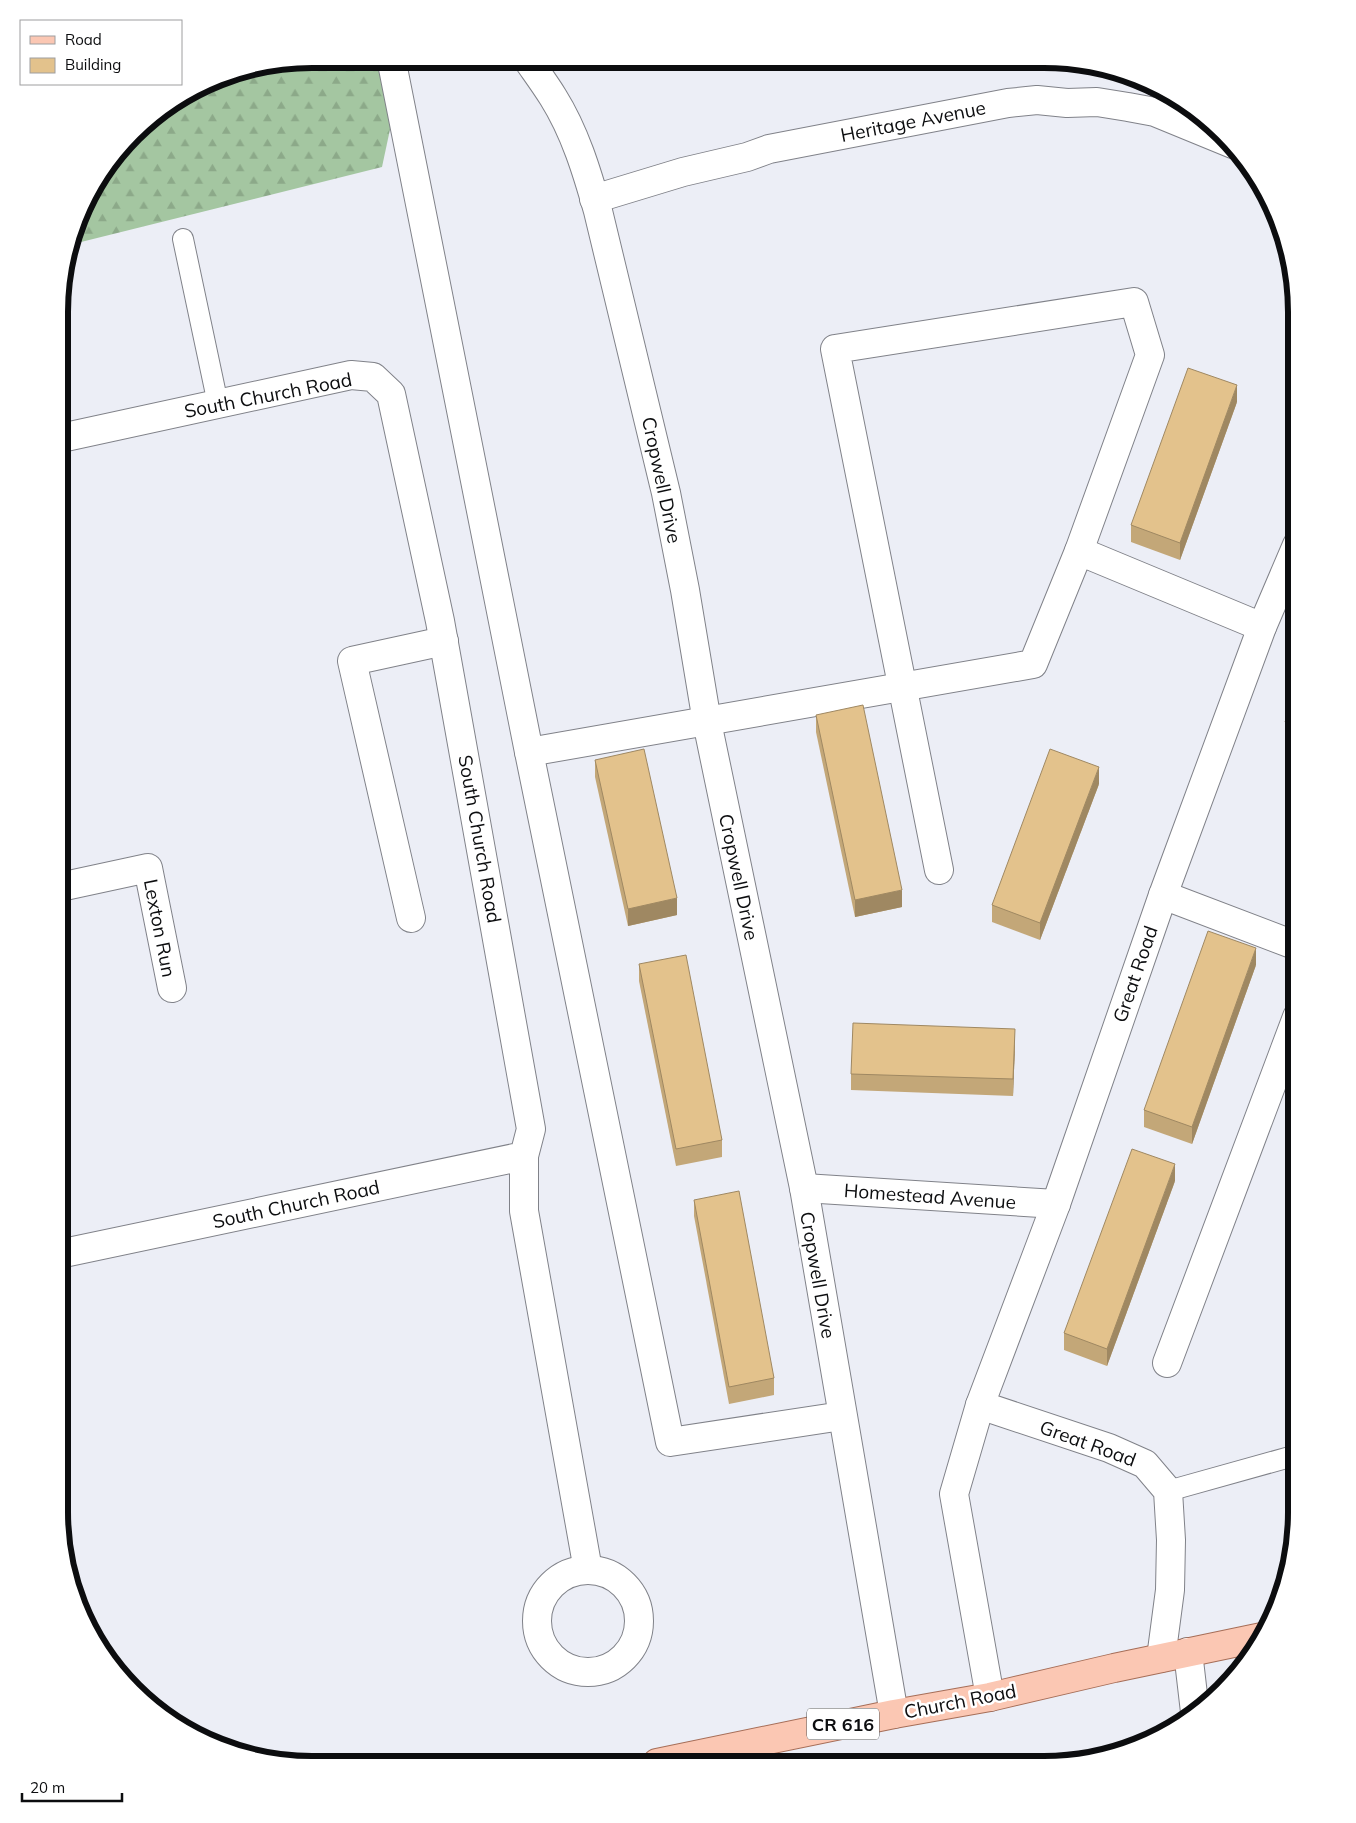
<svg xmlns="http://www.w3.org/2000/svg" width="1356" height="1823" font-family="Mulish,sans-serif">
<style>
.forest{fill:url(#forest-firs)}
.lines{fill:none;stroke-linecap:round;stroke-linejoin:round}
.service-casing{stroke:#808289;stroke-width:22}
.minor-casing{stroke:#808289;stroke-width:30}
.primary-casing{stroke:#a66e58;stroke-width:30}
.service{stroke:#fff;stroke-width:20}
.minor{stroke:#fff;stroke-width:28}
.primary{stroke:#fbc7b3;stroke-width:28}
.wall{fill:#c3a778}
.shaded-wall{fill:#9f8862}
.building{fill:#e3c28c;stroke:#9f8862}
.labels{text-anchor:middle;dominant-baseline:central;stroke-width:5;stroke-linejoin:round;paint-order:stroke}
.shield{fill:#fff;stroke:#555657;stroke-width:1}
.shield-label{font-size:18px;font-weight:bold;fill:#0c0d0f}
.street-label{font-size:19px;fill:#0c0d0f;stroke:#fff}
.rim{fill:none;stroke:#0c0d0f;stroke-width:6}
</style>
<defs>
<pattern id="forest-firs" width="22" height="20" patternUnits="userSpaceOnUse" patternTransform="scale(1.25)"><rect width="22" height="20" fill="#a4c6a1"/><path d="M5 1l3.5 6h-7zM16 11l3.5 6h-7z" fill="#8ca989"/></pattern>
</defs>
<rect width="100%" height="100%" fill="#eceef6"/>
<polygon class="forest" points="312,59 405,59 382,167 73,244 93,185 145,121 230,72"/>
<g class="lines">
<defs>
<g id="service">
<polyline points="183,239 218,404"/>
<polyline points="1168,1491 1297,1455"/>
</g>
<g id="minor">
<polyline points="396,59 392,63 529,752 1033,664 1079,551 1262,627"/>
<path d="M527,59c9,13 18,25 26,38 22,35 34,75 45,114l68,282 19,97 22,132 97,466 90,526"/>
<polyline points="594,199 683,172 747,157 769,149 1008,103 1037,100 1067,103 1097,102 1128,107 1155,112 1233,144"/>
<polyline points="529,752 670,1442 842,1416"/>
<polyline points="939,870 835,349 1134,302 1150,355 1079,551"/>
<polyline points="60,887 148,868 172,988"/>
<polyline points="1163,895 1297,946"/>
<polyline points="411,918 352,661 444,641"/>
<polyline points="524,1156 524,1211 588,1570"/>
<polyline points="804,1188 1056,1204"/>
<polyline points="59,1254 524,1156 531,1129 440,621 391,394 373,377 351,375 61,438"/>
<polyline points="1167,1363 1297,1017"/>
<polyline points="980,1405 1109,1448 1145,1464 1168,1491 1171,1540 1170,1590 1161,1658"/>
<circle cx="588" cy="1621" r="51"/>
<polyline points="1188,1652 1195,1712"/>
<polyline points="990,1697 954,1494 980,1405 1056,1204 1163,895 1262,627 1297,545"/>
</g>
<polyline id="primary" points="657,1763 894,1714 990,1697 1114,1668 1262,1637"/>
</defs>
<use href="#service" class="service-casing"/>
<use href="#minor" class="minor-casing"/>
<use href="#primary" class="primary-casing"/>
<use href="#service" class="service"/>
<use href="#minor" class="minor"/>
<use href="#primary" class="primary"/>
</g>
<g class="wall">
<polygon points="1237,402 1180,560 1131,542 1131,525"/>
<polygon points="1297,689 1297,743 1285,738 1285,722"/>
<polygon points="816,715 902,907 855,917 816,732"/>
<polygon points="595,760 677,915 628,926 595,777"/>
<polygon points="1099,784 1040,940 992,922 992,905"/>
<polygon points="639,964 722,1140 722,1157 676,1166 639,981"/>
<polygon points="1256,965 1192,1144 1144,1127 1144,1110"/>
<polygon points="1015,1045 1013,1096 851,1090 851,1074"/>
<polygon points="1175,1181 1107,1366 1064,1350 1064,1333"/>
<polygon points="694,1200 774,1378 774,1395 729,1404 694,1216"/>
</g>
<g class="shaded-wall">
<polygon points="1237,385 1237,402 1180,560 1180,543"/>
<polygon points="1099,767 1099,784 1040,940 1040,923"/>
<polygon points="902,890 902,907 855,917 855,900"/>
<polygon points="677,898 677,915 628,926 628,909"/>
<polygon points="1256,948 1256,965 1192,1144 1192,1127"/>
<polygon points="1015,1029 1015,1045 1013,1096 1013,1079"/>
<polygon points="1175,1164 1175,1181 1107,1366 1107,1349"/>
</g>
<g class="building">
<polygon points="1188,368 1237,385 1180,543 1131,525"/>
<polygon points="1297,689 1297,726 1285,722"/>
<polygon points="863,705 902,890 855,900 816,715"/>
<polygon points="644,749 677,898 628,909 595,760"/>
<polygon points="1050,749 1099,767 1040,923 992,905"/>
<polygon points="1208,931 1256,948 1192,1127 1144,1110"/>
<polygon points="686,955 722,1140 676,1149 639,964"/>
<polygon points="853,1023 1015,1029 1013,1079 851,1074"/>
<polygon points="1132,1149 1175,1164 1107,1349 1064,1333"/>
<polygon points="739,1191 774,1378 729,1387 694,1200"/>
</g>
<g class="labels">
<rect class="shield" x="807" y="1708.5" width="72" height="31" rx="4"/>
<g class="shield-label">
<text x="843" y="1724">CR 616</text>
</g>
<g class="street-label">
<text transform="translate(913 121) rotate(-11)">Heritage Avenue</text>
<text transform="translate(268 395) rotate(-11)">South Church Road</text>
<text transform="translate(662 480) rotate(78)">Cropwell Drive</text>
<text transform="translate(480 839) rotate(80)">South Church Road</text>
<text transform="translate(739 877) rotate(78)">Cropwell Drive</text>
<text transform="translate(160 928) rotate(79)">Lexton Run</text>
<text transform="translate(1135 974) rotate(-71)">Great Road</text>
<text transform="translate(930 1196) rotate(4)">Homestead Avenue</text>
<text transform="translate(296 1204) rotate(-12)">South Church Road</text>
<text transform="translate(818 1275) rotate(80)">Cropwell Drive</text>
<text transform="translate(1088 1443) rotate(20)">Great Road</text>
<text transform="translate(960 1701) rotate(-11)">Church Road</text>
</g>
</g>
<path d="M0 0H1356V1823H0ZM312 68H1044A244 244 0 0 1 1288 312V1512A244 244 0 0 1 1044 1756H312A244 244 0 0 1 68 1512V312A244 244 0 0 1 312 68Z" fill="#fff" fill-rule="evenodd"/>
<path class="rim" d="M312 68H1044A244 244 0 0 1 1288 312V1512A244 244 0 0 1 1044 1756H312A244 244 0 0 1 68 1512V312A244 244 0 0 1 312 68Z"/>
<rect x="20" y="20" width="162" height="65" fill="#ffffff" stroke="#9e9e9f"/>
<rect x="30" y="36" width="25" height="8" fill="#fbc7b3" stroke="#9e9e9f"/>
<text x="65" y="45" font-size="15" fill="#0c0d0f">Road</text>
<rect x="30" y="58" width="25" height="15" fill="#e3c28c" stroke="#9e9e9f"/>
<text x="65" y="70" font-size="15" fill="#0c0d0f">Building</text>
<path d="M22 1793v8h100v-8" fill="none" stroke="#0c0d0f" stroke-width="2.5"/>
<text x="30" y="1793" font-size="15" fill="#0c0d0f" stroke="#ffffff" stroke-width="4" paint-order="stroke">20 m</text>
</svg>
